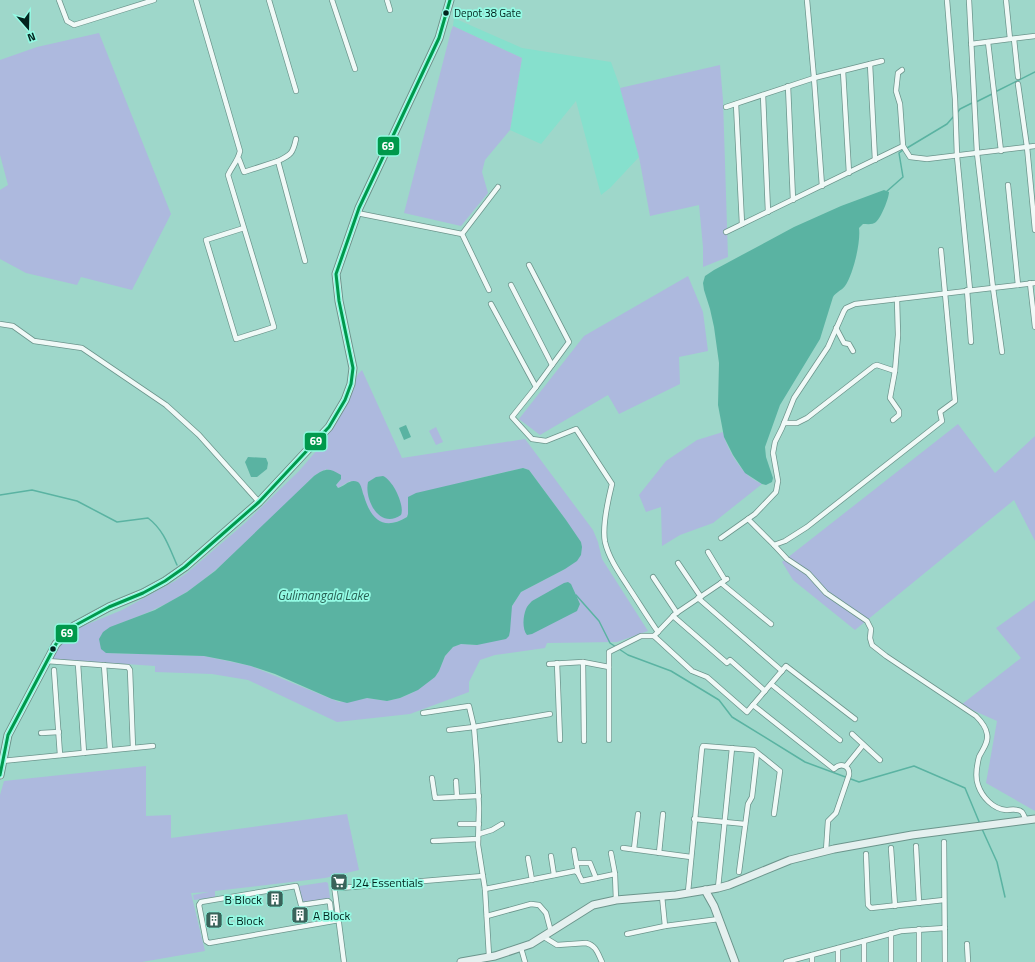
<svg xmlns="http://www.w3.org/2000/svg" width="1035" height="962" font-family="'Titillium Web',sans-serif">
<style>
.built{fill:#86e0cd}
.green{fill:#adb9de;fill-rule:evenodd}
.water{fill:#5ab3a2}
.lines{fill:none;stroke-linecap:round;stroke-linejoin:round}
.stream{stroke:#5ab3a2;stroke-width:1.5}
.street-casing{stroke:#6c958c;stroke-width:6}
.secondary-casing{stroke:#6c958c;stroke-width:9}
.street{stroke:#f0f9f7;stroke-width:4.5}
.secondary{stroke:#e5f0ef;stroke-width:7}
.bus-1-casing{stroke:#94fbe4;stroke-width:6}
.bus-1{stroke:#00994c;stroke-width:3}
.bus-dot{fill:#02241e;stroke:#94fbe4;stroke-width:1.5}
.labels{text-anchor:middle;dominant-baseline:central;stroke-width:3.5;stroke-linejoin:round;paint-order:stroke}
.bus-label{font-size:11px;fill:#02241e;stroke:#94fbe4;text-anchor:start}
.poi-label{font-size:12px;fill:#02241e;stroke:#94fbe4;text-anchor:start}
.water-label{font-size:13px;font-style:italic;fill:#286054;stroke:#94fbe4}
.line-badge{stroke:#94fbe4;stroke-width:1.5}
.badge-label{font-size:11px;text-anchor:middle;font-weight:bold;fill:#fff}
</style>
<rect width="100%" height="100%" fill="#9ed7ca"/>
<polygon class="built" points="454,18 522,48 611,62 625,101 639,157 610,188 601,195 576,101 541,144 510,130 522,58 453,26"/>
<g class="green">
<polygon points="453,26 522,58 510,130 485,160 482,172 488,193 461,226 404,213 451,31"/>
<polygon points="99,33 171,214 132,290 81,277 77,285 26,273 0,259 0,190 8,185 0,155 0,60 37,47"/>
<polygon points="720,65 723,100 728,257 703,267 703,247 699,205 650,216 639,157 620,88"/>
<polygon points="688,276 703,312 708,351 679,357 680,384 619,414 608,395 540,435 519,419 584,336"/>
<path d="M362,370l40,88 123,-19 68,91 5,12 4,17 46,72 -31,11 -70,1 -2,5 -50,7 -15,5 -11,22v10l-59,22 -73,8 -89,-42 -36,-6 -57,-2v-6l-103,-7 8,-14 16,-16 46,-19 53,-29 12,-8 58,-50 54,-52 24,-28 20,-33 15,-36zM523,468l6,2 37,50 -1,49 -44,23 -9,14 -2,10 -33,29 -16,-1 -8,3 -8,9 -6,15 -4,6 -23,16 -12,5 -13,3 -20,-3 -28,4 -88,-36 -47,-10 -98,-3 5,-26c26,-10 53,-20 77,-36 45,-31 86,-76 126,-115l8,-5 5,-2 14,10 -5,6 2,3 12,-7 11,6c6,25 16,48 46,30l1,-3v-12l59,-21z"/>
<polygon points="958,424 995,473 1035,436 1035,541 1014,500 855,630 793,580 782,562"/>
<polygon points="436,427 443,442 436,445 429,431"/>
<path d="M723,432c2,12 14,33 23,41 4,5 10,8 16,11l-49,39 -33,12 -18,11 -1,-39 -15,5 -7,-17 27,-34 31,-21z"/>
<polygon points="1035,600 1035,811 986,783 997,721 961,705 1021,658 996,628"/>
<polygon points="146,766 146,816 171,815 171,838 347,814 359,870 325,878 215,891 215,897 194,900 193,895 209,892 191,893 205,951 142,962 0,962 0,795 4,781"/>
<polygon points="326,882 328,883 330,898 305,902 302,901 299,886"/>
</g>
<g class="water">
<path d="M884,190l5,2c0,6 -8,26 -13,30 -3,3 -9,2 -13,2l-4,4c2,14 -6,47 -14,58 -4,5 -9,6 -12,11l-13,42 -40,66 -15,42 1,10 7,21 -1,4 -6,3 -4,-1 -17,-11 -12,-18 -9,-18 -6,-32 1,-42 -5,-36 -4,-18 -6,-19 -1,-7 2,-7 9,-6 80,-43 47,-21z"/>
<polygon points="406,425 411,437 404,440 399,428"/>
<polygon points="248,457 266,458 268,463 267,469 257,477 251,477 245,462"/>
<path d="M523,468l6,2 37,50 15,22 1,5 -1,8 -4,6 -12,8 -44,23 -9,14 -2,25 -1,5 -3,3 -29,6 -16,-1 -8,3 -8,9 -6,15 -4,6 -17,13 -18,8 -13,3 -20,-3 -20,5 -15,-4 -57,-25 -24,-8 -21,-5 -26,-5 -98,-3 -5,-4 -2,-10 4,-7 7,-5 45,-17 32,-18 28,-21 99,-95c12,-8 15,-8 27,-1v4l-5,6 2,3c7,-2 12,-10 20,-6 4,3 4,10 6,14 7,24 20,35 43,21l1,-3v-17l8,-4z"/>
<path d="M383,476c10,4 22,30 18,39 -21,15 -37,-15 -33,-33l8,-5z"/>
<path d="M568,582l3,2 9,20 -3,7 -45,23 -5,1c-5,-6 -4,-19 -1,-26 1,-3 4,-6 6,-8l32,-18z"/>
</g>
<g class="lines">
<g class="stream">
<polyline points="995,92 1035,72"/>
<polyline points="976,102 992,94"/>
<polyline points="957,113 960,109 972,103"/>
<polyline points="907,148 947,124 954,116"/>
<polyline points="886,192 903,177 899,153 903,150"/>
<path d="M0,495l32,-5 45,11 40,21 31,-4c16,12 21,29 29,47"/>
<polyline points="576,595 599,621 610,643 628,655 671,671 719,700 732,717 805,762 859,782 914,766 965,788 980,824"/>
<polyline points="982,829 997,862 1005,897"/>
</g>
<defs>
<g id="street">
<polyline points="59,0 67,21 74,25 154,0"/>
<path d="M196,0l44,151c-2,10 -8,15 -12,24l46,152 -38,12 -30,-99 38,-12"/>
<polyline points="269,0 296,91"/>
<polyline points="332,0 355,69"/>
<polyline points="387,0 390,10"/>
<polyline points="807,0 814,78 822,186"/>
<polyline points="947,0 955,99 957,156 970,290"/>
<polyline points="969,0 977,153 993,288 1002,352"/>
<polyline points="1006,0 1010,39 1035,36"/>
<polyline points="1014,39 1018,77"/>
<polyline points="988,42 1001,151"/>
<polyline points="971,44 1010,39"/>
<polyline points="870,64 875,160"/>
<polyline points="902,70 898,73 896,91 900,104 903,146"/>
<polyline points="843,71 849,173"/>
<polyline points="1018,84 1027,147 1035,230"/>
<polyline points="788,86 793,200"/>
<polyline points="763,95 768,212"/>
<polyline points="736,104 742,224"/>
<polyline points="726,107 814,78 882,61"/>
<polyline points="239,159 244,172 278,161 305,261"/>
<path d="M278,161c13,-6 15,-8 18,-22"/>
<polyline points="1008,185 1018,285"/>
<polyline points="357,213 462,234"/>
<polyline points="726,232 903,146 910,157 927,159 1035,146"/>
<path d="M941,250l14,151 -15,11 2,9 -135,106 -22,14 -11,4 13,14 21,14 18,20 41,28 4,8 -1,9 2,7 14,11 90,60c5,5 10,11 11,18 2,9 -5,16 -8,23 -2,8 -4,20 -1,28 4,12 15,24 28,25 5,0 12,-2 16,2 1,1 3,6 4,8"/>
<polyline points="529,265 569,342 536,387"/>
<polyline points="1030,283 1035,327"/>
<polyline points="511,285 552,365"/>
<polyline points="489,290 462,234 498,187"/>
<polyline points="967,290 971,342"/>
<path d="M491,304l45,83 -24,30 20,22 14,2 30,-12 36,55c-4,16 -10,42 -7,58 4,17 15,32 24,46 10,15 19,30 29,44"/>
<polyline points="0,324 13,326 34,341 82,348 166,405 199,435 259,502"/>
<polyline points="836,328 844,343 849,344 853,351"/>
<polyline points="893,420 899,415 899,411 890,398 895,371 898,335 897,299"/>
<polyline points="784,423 797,423 807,418 874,366 877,365 895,371"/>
<polyline points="748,519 774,545"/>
<polyline points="721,538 755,514 776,492 778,481 773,453 775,442 782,428 794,398 828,347 844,311 846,308 855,304 1035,283"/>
<polyline points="708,552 725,580"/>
<polyline points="678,563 701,597"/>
<polyline points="653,577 677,613"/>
<polyline points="727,579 675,614 654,636 692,671 707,677 747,712 786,666 855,719"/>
<polyline points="721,583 771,624"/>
<polyline points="698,598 782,671"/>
<polyline points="673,616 727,663 730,660 765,691"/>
<polyline points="47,661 128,667 130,670 133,748"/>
<polyline points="583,662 584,741"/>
<polyline points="557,663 560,740"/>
<polyline points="78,664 84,753"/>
<polyline points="549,664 583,662 609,667"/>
<polyline points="104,665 110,750"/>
<polyline points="54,670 60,755"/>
<polyline points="771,684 840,740"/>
<path d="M753,705l81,64c7,-7 16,-3 15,6l-13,38 -8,8 -2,30"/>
<polyline points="423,713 469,706 474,727 477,765 479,808 478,845 485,889 489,956"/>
<polyline points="449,730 474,727 550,714"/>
<polyline points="41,733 59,732"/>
<polyline points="852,734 880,760"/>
<polyline points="609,740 609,652 641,636 654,636"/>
<polyline points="2,761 153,746"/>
<polyline points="846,766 863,745"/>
<polyline points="432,778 435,798 479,796"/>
<polyline points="456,781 457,797"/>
<polyline points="694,819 745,824"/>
<polyline points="460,824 479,824"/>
<polyline points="479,834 492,830 502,824"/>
<polyline points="433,841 478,839"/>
<polyline points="944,842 945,962"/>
<polyline points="916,846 919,903"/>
<polyline points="623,848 691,857"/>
<polyline points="891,848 895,906"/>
<polyline points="634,849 638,814"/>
<polyline points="574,850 578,873 582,881 615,874"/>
<polyline points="611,853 615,874 616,900"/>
<polyline points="659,853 663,814"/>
<polyline points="866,854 868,905 871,908 944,900"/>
<polyline points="551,856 554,875"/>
<polyline points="528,858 532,880"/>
<polyline points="576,863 590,863 596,878"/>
<polyline points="739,872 748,804 752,797 757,753"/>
<polyline points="334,885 344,962"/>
<polyline points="340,888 483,876"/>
<polyline points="718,888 732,748"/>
<polyline points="485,889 575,871 578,873"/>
<polyline points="688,892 702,748 703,746 754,750 780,771 774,814"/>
<polyline points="662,896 665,926"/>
<polyline points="487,916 531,904 539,905 546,913 551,932"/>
<polyline points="332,921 330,903 328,901 301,905 296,886 201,902 199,905 206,941 209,943 339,920"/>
<polyline points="627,934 665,926 719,919"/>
<path d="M544,937l13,8 29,-2c10,2 12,11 16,19"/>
<polyline points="967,944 968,962"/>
<polyline points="521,948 525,962"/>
<polyline points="812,955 812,962"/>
<polyline points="786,962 901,931 945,928"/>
<polyline points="838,962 838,948"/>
<polyline points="864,962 864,941"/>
<polyline points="891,962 891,933"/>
<polyline points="919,962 919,929"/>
</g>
<g id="secondary">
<polyline points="0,775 8,735 56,644 74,626 109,607 143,593 165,581 185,567 259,502 329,427 345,400 351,384 353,368 339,301 336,274 359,208 439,38 450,0"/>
<polyline points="705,890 714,906 735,962"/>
<polyline points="461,962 495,956 531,944 593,905 616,900 676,895 718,888 729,885 790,860 834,849 912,835 1035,819"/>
</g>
</defs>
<use href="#street" class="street-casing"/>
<use href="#secondary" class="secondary-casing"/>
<use href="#street" class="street"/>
<use href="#secondary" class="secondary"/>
<defs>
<polyline id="bus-1" points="0,775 8,735 56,644 74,626 109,607 143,593 165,581 185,567 259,502 329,427 345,400 351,384 353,368 339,301 336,274 359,208 439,38 450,0"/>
</defs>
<use href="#bus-1" class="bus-1-casing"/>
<use href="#bus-1" class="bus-1"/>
</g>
<defs>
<symbol id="supermarket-square" viewBox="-11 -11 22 22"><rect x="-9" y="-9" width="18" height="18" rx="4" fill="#39635a" stroke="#94fbe4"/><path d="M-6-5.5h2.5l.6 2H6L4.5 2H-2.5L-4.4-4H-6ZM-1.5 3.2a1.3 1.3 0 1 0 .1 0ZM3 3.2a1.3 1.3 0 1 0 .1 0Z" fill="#fff"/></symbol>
<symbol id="building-square" viewBox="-11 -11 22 22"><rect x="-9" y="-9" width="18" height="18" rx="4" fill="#39635a" stroke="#94fbe4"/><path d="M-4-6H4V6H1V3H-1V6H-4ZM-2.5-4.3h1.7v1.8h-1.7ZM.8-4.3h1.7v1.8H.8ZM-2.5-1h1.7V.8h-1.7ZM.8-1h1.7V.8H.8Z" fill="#fff"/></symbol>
</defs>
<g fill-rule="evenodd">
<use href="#supermarket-square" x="329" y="872" width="20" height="20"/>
<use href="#building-square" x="265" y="889" width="20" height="20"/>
<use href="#building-square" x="290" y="905" width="20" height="20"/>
<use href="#building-square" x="204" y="910" width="20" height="20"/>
</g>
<g class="bus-dot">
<circle cx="446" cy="13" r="3.5"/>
<circle cx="53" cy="649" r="3.5"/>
</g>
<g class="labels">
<g class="bus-label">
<text x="454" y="13">Depot 38 Gate</text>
</g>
<g class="poi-label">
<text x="352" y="882">J24 Essentials</text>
<text x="262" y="899" text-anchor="end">B Block</text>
<text x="313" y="915">A Block</text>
<text x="227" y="920">C Block</text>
</g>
<g class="water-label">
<text x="323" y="595">Gulimangala Lake</text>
</g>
</g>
<g class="line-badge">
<rect x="377" y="136" width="23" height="20" rx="4" fill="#00994c"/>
<rect x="304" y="432" width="23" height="19" rx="4" fill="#00994c"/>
<rect x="55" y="624" width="23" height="19" rx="4" fill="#00994c"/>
</g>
<g class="badge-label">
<text x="388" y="150">69</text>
<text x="316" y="445">69</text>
<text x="67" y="637">69</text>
</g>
<g transform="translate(28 28) rotate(160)" stroke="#94fbe4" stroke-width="3" paint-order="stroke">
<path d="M0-3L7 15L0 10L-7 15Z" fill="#02241e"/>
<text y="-6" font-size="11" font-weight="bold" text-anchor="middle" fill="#02241e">N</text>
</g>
</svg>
